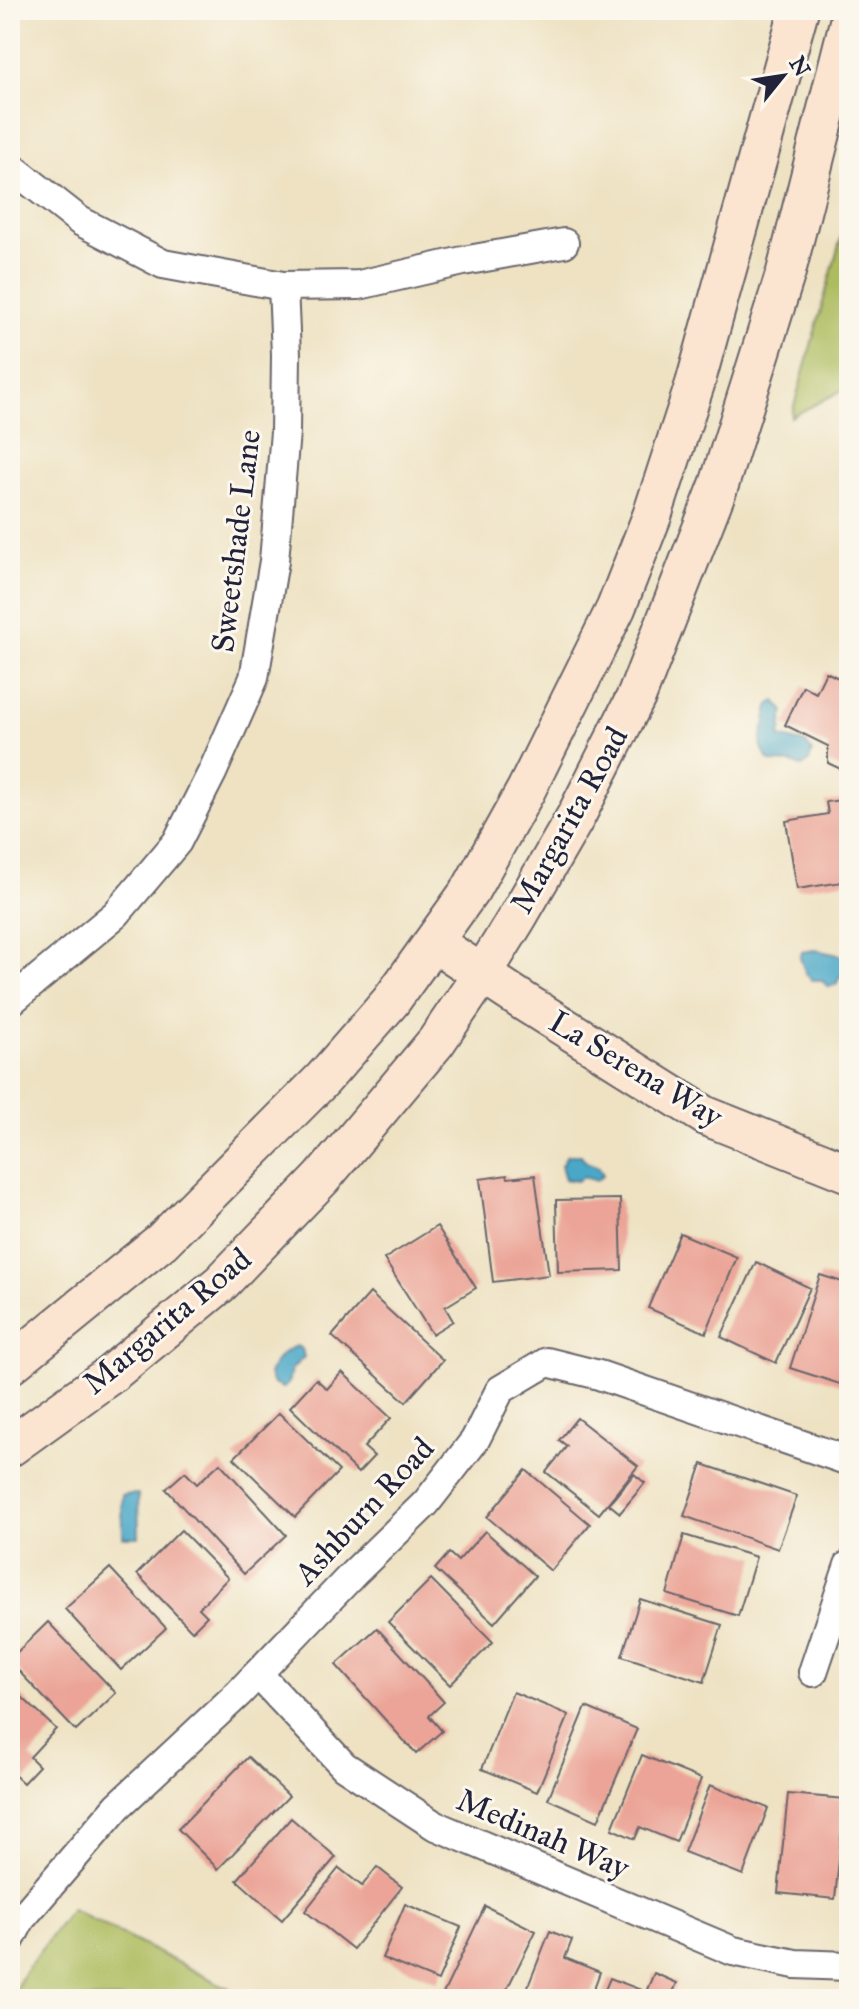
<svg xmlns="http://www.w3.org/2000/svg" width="859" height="2009" font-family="'IM FELL Great Primer',serif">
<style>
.green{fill:#adbc5f;stroke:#686f4d;stroke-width:2}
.water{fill:#48a7c7;stroke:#356481;stroke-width:2}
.building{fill:#eba497}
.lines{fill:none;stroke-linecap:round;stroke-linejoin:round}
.street-casing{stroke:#69656b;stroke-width:32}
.secondary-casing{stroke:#69656b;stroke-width:42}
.street{stroke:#fff;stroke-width:28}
.secondary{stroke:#fce5d0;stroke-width:38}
.labels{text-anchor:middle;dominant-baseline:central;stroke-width:6;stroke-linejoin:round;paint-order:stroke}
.street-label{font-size:32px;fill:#22223b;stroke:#fbf7ec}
</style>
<rect width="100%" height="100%" fill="#fbf7ec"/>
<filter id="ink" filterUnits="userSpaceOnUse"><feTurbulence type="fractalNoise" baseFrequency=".0125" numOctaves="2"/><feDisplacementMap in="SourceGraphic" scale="16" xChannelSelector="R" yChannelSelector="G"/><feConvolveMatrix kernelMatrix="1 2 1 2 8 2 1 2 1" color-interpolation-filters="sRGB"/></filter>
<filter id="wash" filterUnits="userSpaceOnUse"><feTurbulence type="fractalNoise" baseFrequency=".006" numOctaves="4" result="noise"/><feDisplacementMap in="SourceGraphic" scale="32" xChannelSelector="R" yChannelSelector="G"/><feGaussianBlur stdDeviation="1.8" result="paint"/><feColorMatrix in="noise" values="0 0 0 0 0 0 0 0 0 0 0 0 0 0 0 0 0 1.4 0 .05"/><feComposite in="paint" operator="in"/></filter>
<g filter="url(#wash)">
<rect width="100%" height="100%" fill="#eee2c3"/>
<g class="green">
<polygon points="849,209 849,387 791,417"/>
<polygon points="71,1909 250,1999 10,1999 24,1973"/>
</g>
<g class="water">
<path d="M775,701l9,10 -4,26 26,7 6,7 -3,11 -7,5 -10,-4 -21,-1c-13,-14 -11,-20 -6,-37 2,-7 2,-14 5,-21z"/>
<polygon points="815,950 844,956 845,972 838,979 837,984 829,987 821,980 812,980 806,974 800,958 802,952"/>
<polygon points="567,1155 581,1155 586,1162 599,1167 603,1175 596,1181 583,1177 577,1181 565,1179 561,1166"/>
<path d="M296,1346l6,3 2,8 -13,13 -3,14 -5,4 -10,-4 -4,-9c4,-13 14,-24 27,-29z"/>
<polygon points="138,1494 139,1537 123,1537 122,1495"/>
</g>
<g id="blocks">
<g class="building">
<polygon points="826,672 849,683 849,773 828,763 828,746 785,725 803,686 816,693"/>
<polygon points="849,799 849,881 797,889 786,821 828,814 826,802"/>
<polygon points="507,1175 508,1178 535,1175 549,1275 493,1282 480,1179"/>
<polygon points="620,1199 622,1270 558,1272 556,1200"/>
<polygon points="437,1226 476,1288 445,1307 453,1321 432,1334 384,1259"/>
<polygon points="680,1233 737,1257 706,1333 648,1308"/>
<polygon points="756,1262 810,1288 776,1363 721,1337"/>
<polygon points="820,1275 849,1284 849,1367 843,1385 790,1368"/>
<polygon points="370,1293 443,1360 406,1402 332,1336"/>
<polygon points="342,1372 391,1418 364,1447 374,1456 358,1473 290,1407 316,1379 327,1389"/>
<polygon points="279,1413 339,1471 295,1517 234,1458"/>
<polygon points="577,1418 638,1466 599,1514 546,1472 567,1446 559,1440"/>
<polygon points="220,1463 286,1535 244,1574 166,1489 185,1472 197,1484"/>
<polygon points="702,1464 797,1496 778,1549 684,1516"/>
<polygon points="526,1470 590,1524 551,1571 487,1517"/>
<polygon points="634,1474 645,1483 620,1513 609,1504"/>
<polygon points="181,1530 228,1578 199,1608 207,1616 192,1631 137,1574"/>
<polygon points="485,1531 535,1576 494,1623 435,1569 449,1553 458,1561"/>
<polygon points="684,1535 756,1557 738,1616 667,1594"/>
<polygon points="110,1568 166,1628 121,1670 65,1609"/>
<polygon points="431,1579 493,1642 450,1685 388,1622"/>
<polygon points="640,1599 722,1625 704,1682 622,1656"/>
<polygon points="48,1622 116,1693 76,1731 10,1662 10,1659"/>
<polygon points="377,1628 444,1702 429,1716 442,1731 416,1754 336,1665"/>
<polygon points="10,1686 56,1729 30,1757 39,1766 23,1783 10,1771"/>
<polygon points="513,1692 569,1715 537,1792 482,1769"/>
<polygon points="586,1707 637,1729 598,1821 548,1799"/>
<polygon points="642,1755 701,1779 676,1842 640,1827 635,1839 612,1829"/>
<polygon points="248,1757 289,1796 218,1869 178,1829"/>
<polygon points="710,1785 768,1808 743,1875 684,1852"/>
<polygon points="788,1794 845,1799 835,1899 778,1893"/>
<polygon points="291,1818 336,1857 282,1920 237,1880"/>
<polygon points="377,1867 402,1887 353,1949 305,1911 339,1868 362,1886"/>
<polygon points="405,1904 461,1927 438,1981 382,1958"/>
<polygon points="485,1906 536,1931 502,1999 448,1999 442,1996"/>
<polygon points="550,1931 572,1940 565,1958 600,1972 590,1999 523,1999"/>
<polygon points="654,1973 677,1983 670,1999 601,1999 610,1978 646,1992"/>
</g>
</g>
</g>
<g filter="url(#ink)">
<use href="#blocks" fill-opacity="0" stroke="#69656b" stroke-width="2"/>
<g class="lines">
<defs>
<g id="street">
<polyline points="10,166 80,221 163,264 283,286 359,285 463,261 564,243"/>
<polyline points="10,1002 116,914 177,842 212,773 254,678 274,561 285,432 286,355 283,286"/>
<polyline points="813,1672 849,1565"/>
<polyline points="258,1674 344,1766 434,1825 733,1951 795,1964 849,1966"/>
<polyline points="10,1940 21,1919 118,1806 239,1693 354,1573 426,1503 475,1440 500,1390 547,1362 599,1375 849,1461"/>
</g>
<g id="secondary">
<polyline points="435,943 526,1003 706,1116 849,1173"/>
<polyline points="10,1365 162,1241 323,1079 391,1001 471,889 526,790 616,608 652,516 695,384 799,10"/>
<polyline points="10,1447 111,1374 221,1283 322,1178 436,1042 483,973 517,918 576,816 637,695 719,485 786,272 849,22"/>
</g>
</defs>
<use href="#street" class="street-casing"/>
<use href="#secondary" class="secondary-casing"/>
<use href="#street" class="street"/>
<use href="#secondary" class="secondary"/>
</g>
</g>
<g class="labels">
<g class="street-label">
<text transform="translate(236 541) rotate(-83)">Sweetshade Lane</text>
<text transform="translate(569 820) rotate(-61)">Margarita Road</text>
<text transform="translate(636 1069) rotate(31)">La Serena Way</text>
<text transform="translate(167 1321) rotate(-40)">Margarita Road</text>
<text transform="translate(364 1511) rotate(-47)">Ashburn Road</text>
<text transform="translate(543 1834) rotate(23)">Medinah Way</text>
</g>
</g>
<rect width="859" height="2009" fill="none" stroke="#fbf7ec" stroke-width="40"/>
<g transform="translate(783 76) rotate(60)" stroke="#fbf7ec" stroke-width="6" paint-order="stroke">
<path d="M0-6L14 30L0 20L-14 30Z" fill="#22223b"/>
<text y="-12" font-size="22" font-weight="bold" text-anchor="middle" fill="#22223b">N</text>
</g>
</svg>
